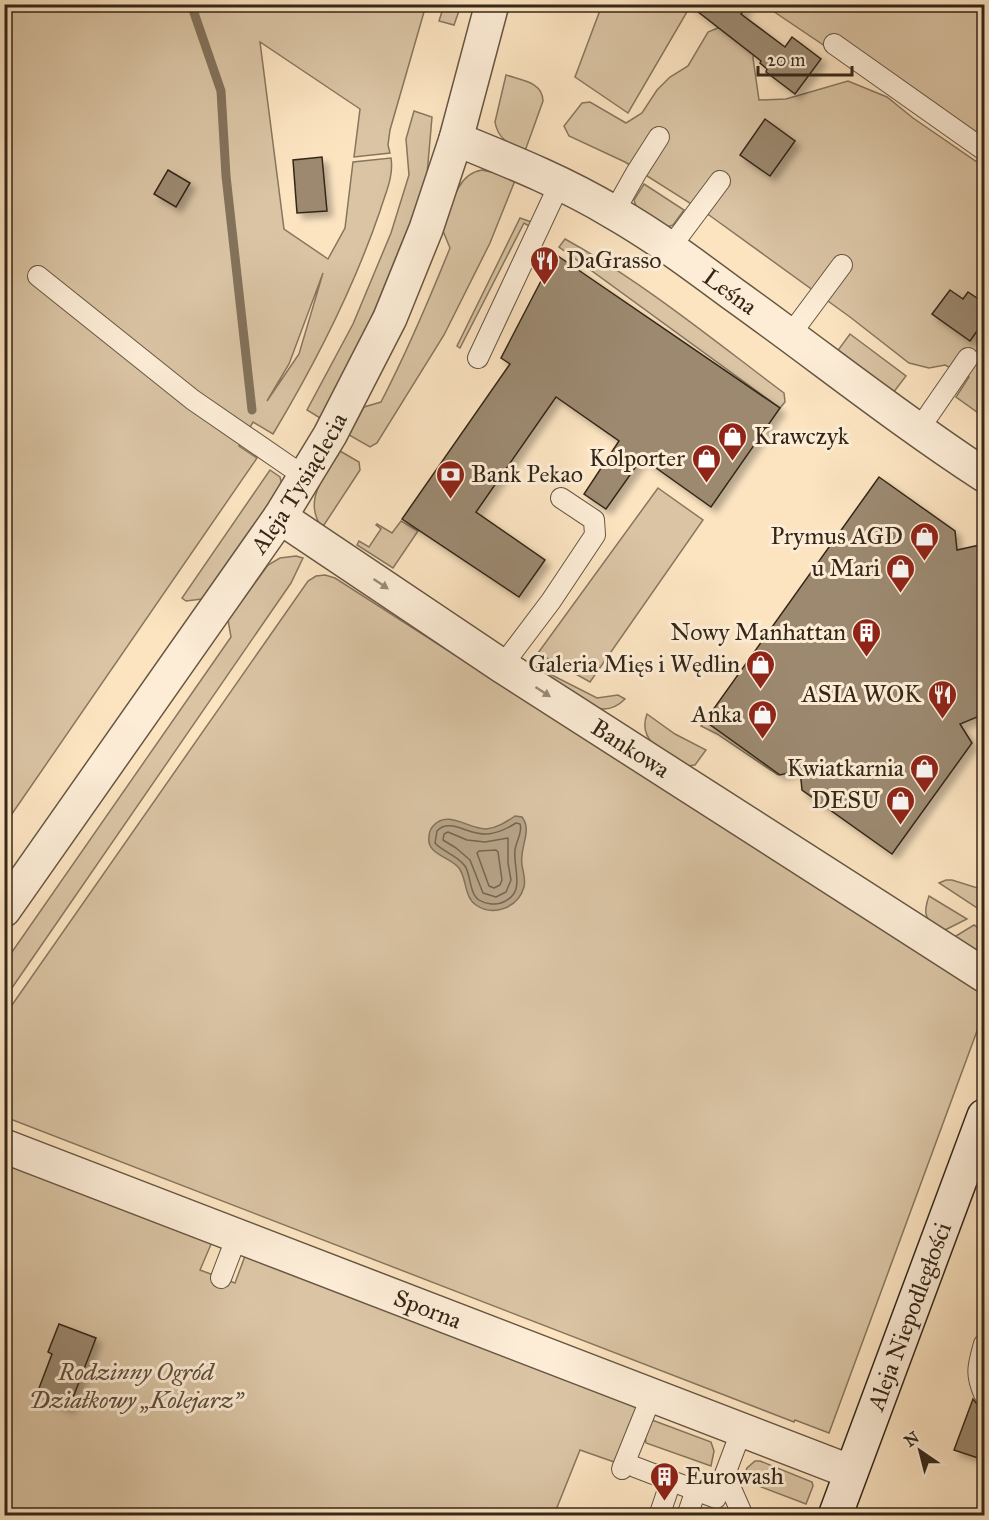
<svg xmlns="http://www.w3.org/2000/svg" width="989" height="1520" font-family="'IM FELL Great Primer',serif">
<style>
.green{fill:#dac4a4;stroke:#87765e;stroke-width:1.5;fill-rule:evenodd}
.water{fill:#b8a488;stroke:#83725b;stroke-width:1.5}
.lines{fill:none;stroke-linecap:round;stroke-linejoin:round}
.shore{stroke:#766650;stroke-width:1.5}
.stream{stroke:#83725b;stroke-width:9}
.building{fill:#9c8970;stroke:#342718;stroke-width:1.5;filter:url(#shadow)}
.lane-casing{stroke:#665642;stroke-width:22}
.street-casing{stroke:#665642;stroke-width:36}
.secondary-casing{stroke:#342718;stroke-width:36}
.lane{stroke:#fdedd7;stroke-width:20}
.street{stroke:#fdedd7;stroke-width:33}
.secondary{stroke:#fdedd7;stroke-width:33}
.oneway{fill:#988a78}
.labels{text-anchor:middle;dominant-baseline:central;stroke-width:6;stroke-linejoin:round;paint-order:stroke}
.poi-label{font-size:24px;fill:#342718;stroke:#fdedd7;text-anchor:end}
.street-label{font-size:24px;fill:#342718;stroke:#fdedd7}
.park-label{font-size:24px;font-style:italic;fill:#5e4e3b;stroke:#fdedd7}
</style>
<defs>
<filter id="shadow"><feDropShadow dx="5.5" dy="5.5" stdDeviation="3" flood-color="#0004"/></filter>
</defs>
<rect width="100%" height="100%" fill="#fce4c1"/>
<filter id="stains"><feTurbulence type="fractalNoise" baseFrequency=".00333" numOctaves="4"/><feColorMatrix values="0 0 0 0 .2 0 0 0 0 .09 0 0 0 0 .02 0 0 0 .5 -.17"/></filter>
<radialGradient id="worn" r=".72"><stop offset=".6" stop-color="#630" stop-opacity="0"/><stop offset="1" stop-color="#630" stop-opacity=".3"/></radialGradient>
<g class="green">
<path d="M5,5h421l-36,125 -2,15 2,8 -36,4 6,-48 -100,-67 24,187 44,30 17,-31 8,-66 38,-4c3,19 -6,36 -11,53 -27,79 -65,153 -107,223l-20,-12 -14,24 18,12 -252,366zM323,273l-24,81 -32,47 22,-37z"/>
<polygon points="444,5 461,5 454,25 439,21"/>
<polygon points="602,5 691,5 628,113 575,77"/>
<polygon points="764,5 984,5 984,153"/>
<polygon points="737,20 756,40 753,58 759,100 786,99 848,81 887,97 913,118 984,167 984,417 956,397 969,377 945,365 929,368 909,363 850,317 709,215 625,162 569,136 564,126 582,103 590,102 626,123 642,113 657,90 670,77 688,66 708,32"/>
<path d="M506,75c15,5 37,7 37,26l-18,50c-15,-7 -27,-11 -30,-29z"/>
<polygon points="414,111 432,117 427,175 423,191 364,336 320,418 307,410 353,324 391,233 409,175 406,139"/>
<path d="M482,170l34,8 -26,65 -46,92 -67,108 -7,4 -21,-12 15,-28 17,-5c26,-50 48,-102 69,-154l-7,-17c8,-22 12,-57 39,-61z"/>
<polygon points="644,184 684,210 673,225 667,227 636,206 634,200"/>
<polygon points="520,218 537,224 534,229 524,223 460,348 457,346"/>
<path d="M565,239c78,43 147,100 219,154l1,9 -5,6 -221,-161z"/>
<polygon points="850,334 906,376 893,393 836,353"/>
<path d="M340,451l19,11 1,8 -38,58c-20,-29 3,-51 18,-77z"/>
<polygon points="270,470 280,477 282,485 202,599 186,601 182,598"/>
<polygon points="658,488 703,520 590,682 538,653"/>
<polygon points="401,521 418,531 393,568 357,545 359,541 369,547 381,529 376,525 377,524 392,533"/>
<polygon points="296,556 303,558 291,583 5,998 5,962 231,637 228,620 268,565 280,558"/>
<polygon points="325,575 335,578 984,995 984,1012 829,1433 795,1420 794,1422 5,1117 5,1015 308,581 316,576"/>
<path d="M538,668l59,30 21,-3 7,4c-5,5 -12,10 -21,10 -17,0 -47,-25 -62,-34z"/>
<path d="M647,714l28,20 31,16 -11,15 -7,1c-19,-11 -52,-23 -41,-52z"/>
<polygon points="705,721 780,774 778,775 717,734 701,726"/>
<polygon points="946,880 952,880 984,890 984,908 980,910 939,883"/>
<path d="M929,896l38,23 -26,13c-15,-12 -19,-17 -12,-36z"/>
<polygon points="974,925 984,931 984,958 951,939"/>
<polygon points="4,1163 212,1242 200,1270 235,1283 245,1256 635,1405 637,1409 617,1463 580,1450 554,1515 5,1515"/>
<polygon points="652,1420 711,1442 714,1451 711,1466 646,1443 645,1436"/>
<polygon points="755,1461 760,1461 812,1482 813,1486 806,1504 743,1480 747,1468"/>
</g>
<path class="water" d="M515,816l7,1c11,14 -3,30 0,48 1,7 4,15 2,22 -6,21 -31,30 -48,18 -12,-8 -9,-26 -17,-37 -9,-11 -33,-14 -30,-31 0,-4 2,-9 5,-12 14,-15 35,4 52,4 11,-1 20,-7 29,-13z"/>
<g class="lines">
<g class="shore">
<path d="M516,823l4,1c3,8 -4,17 -5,26 -2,20 12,44 -14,53 -6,2 -16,1 -22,-3 -10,-7 -8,-25 -14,-34 -8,-11 -22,-14 -30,-23l2,-12c13,-14 32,5 51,3 11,-1 20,-6 28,-11z"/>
<polygon points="448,832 467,840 485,842 508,838 508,863 511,880 506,892 496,897 483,893 470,860 456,848 443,840 444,834"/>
<polygon points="496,850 498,852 502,880 500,885 494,888 489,886 477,853 479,851"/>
</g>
<polyline class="stream" points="191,4 221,91 226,176 252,410"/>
</g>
<g class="building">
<polygon points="688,4 748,4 741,14 785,47 792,37 821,59 795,94 766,72 767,69 760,63 761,61"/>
<polygon points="765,119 795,141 770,176 740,155"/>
<polygon points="322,157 327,211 297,213 293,160"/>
<polygon points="168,170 190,183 176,207 154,194"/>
<polygon points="555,254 780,408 711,507 642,458 606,509 584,494 619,441 556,397 476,512 545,560 519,597 402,519 510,364 501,358"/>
<polygon points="950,290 963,299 968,292 984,303 984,321 970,341 932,314"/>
<polygon points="879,477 955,531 957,550 984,544 984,708 982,715 960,724 972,743 892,854 802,790 800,770 780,775 705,721"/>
<polygon points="59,1324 96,1338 69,1408 36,1396 52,1354 48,1352"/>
<polygon points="973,1399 977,1404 984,1406 984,1460 954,1450"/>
</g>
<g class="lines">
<defs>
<g id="lane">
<polyline points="834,44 984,150"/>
<polyline points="614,212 636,173 659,137"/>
<polyline points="670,248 720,181"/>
<polyline points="38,276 193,400 305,477"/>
<polyline points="790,335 842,265"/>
<polyline points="478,358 560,183"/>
<polyline points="919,429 968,358"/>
<polyline points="502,666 551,601 595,535 594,520 561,498"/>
<polyline points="221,1278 237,1236"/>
<path d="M984,1344c-6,22 -9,29 0,50"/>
<polyline points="635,1467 716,1498 742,1429"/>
<polyline points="622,1469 652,1395"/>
<polyline points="725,1475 743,1516"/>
<polyline points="659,1516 671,1481"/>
<polyline points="687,1516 696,1490"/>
</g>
<g id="street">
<path id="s1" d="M456,139c54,22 107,43 157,73 42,24 81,53 120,82 84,60 165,125 251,181"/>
<path id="s2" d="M280,517l222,149 482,309"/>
<path id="s3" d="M4,910l276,-393 50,-82 60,-117 36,-89 30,-90 36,-135"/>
<path id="s4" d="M4,1146l847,326"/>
</g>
<g id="secondary">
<path id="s5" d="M835,1516l149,-400"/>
</g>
</defs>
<use href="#lane" class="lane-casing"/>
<use href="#street" class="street-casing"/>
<use href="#secondary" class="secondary-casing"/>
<use href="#lane" class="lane"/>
<use href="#street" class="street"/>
<use href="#secondary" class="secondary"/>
</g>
<defs><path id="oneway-solid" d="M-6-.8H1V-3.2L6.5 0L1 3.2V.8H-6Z" transform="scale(1.5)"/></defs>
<g class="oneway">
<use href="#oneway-solid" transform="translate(381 584) rotate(34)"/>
<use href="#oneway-solid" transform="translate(543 692) rotate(33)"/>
</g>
<defs>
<symbol id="restaurant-pin" viewBox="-11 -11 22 30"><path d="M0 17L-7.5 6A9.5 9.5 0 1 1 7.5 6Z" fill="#8f2418" stroke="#fdedd7"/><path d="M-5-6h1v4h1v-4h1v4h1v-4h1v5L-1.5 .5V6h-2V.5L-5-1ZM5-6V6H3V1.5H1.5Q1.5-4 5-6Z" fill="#fff"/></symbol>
<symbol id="shop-pin" viewBox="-11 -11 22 30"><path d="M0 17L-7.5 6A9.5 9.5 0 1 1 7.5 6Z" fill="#8f2418" stroke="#fdedd7"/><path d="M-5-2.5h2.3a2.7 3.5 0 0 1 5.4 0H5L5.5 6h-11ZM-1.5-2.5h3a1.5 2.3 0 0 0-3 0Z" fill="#fff"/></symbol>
<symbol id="bank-pin" viewBox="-11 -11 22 30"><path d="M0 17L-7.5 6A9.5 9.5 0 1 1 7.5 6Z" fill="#8f2418" stroke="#fdedd7"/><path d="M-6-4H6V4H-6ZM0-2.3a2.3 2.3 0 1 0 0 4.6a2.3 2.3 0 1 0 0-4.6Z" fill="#fff"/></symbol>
<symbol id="building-pin" viewBox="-11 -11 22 30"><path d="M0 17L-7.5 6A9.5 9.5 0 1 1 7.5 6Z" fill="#8f2418" stroke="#fdedd7"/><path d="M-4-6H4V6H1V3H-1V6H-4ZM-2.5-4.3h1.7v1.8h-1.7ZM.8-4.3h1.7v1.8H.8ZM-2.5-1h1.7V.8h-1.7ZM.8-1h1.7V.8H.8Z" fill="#fff"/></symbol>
</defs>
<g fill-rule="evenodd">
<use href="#restaurant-pin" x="528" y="244" width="33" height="45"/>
<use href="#shop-pin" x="716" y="420" width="33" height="45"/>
<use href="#shop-pin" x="690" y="442" width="33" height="45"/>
<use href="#bank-pin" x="434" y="458" width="33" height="45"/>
<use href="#shop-pin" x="908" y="520" width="33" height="45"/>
<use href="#shop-pin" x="884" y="552" width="33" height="45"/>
<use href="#building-pin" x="850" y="616" width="33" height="45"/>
<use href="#shop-pin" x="744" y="648" width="33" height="45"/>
<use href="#restaurant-pin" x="926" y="678" width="33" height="45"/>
<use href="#shop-pin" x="746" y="698" width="33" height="45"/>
<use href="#shop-pin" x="908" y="752" width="33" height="45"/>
<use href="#shop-pin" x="884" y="784" width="33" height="45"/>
<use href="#building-pin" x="648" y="1460" width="33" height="45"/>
</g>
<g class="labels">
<g class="poi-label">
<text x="566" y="260" text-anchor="start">DaGrasso</text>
<text x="754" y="436" text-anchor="start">Krawczyk</text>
<text x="685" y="458">Kolporter</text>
<text x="471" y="474" text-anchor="start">Bank Pekao</text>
<text x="903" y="536">Prymus AGD</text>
<text x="880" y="568">u Mari</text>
<text x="846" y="632">Nowy Manhattan</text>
<text x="740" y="664">Galeria Mięs i Wędlin</text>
<text x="921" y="694">ASIA WOK</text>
<text x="742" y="714">Anka</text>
<text x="904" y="768">Kwiatkarnia</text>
<text x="880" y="800">DESU</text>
<text x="685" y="1476" text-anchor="start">Eurowash</text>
</g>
<g class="street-label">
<text stroke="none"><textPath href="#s1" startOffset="315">Leśna</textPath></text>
<text stroke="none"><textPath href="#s3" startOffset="519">Aleja Tysiąclecia</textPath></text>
<text stroke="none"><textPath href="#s2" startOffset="420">Bankowa</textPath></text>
<text stroke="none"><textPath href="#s4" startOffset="454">Sporna</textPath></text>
<text stroke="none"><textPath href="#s5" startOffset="213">Aleja Niepodległości</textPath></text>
</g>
<g class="park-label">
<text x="136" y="1372">Rodzinny Ogród<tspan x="136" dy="28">Działkowy „Kolejarz”</tspan></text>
</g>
</g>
<rect width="989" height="1520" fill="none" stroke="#fce4c1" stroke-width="24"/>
<rect x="6" y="6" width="977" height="1508" fill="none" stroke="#342718" stroke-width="3"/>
<rect x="12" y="12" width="965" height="1496" fill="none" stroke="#342718" stroke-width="1.5"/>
<g transform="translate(920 1451) rotate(325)" stroke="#fdedd7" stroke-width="4.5" paint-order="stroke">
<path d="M0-4.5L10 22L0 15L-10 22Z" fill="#342718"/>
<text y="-9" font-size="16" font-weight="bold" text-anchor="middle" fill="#342718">N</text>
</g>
<path d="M758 66v9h94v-9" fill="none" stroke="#342718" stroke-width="3"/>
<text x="767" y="66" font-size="18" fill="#342718" stroke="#fdedd7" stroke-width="4.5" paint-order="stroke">20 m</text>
<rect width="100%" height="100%" filter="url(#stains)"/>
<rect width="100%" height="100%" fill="url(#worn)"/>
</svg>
